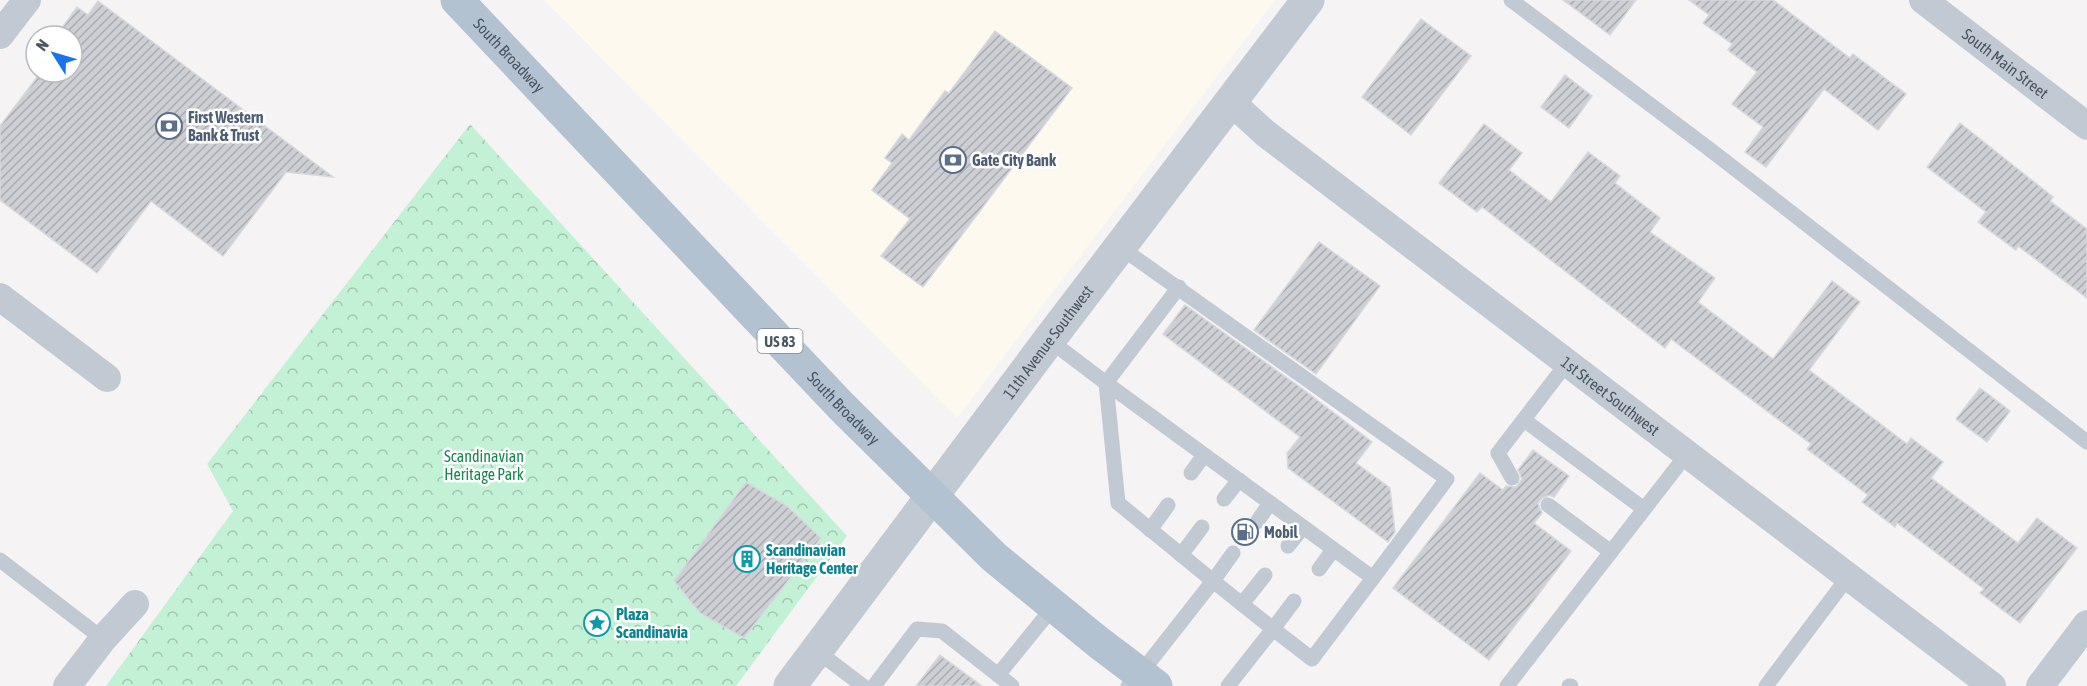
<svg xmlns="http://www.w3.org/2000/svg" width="2087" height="686" font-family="'Asap Condensed',sans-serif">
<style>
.commercial{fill:#fdf9ef}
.park{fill:url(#park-crowns)}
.building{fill:url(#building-hatch);stroke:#d7d9de;stroke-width:1.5}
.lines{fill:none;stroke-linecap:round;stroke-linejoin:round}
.service{stroke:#c1cad2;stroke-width:15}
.minor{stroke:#c1cad2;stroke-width:28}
.tertiary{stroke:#c1cad2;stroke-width:33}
.primary{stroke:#b3c2d1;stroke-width:33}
.labels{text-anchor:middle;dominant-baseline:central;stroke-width:5;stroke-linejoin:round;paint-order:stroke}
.shield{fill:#fff;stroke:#808990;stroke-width:1.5}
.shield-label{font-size:15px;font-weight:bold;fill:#4a5661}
.street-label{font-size:16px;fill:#4a5661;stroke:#fff}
.service-label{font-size:16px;font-weight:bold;fill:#4e5e75;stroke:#fff;text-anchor:start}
.park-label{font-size:16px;fill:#17864f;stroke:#fff}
.culture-label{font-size:16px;font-weight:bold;fill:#0d838f;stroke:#fff;text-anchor:start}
</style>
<defs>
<pattern id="park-crowns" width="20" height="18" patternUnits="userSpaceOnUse" patternTransform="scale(1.5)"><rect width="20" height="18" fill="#c3f1d5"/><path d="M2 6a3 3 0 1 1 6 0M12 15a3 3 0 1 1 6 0" fill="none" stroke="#a0c6b0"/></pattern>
<pattern id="building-hatch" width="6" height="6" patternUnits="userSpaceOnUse" patternTransform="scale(1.5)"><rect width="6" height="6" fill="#cdcfd5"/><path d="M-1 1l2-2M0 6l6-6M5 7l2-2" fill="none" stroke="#a8abb0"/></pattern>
</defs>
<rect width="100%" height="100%" fill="#f5f3f3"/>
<polygon class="commercial" points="544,0 1275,0 957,418"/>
<polygon class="park" points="470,124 847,536 736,686 106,686 233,511 207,464"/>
<g class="building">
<polygon points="1563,0 1636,0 1610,35"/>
<polygon points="1689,0 1773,0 1850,58 1853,54 1906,94 1878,130 1824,89 1766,167 1745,152 1763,127 1732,104 1757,72 1728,50 1732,44 1703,23 1709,15"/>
<polygon points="98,1 333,177 286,172 223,256 151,201 97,273 0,200 0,126 41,72 72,72 72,36 56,36 77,7 88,15"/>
<polygon points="1421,19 1471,56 1411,135 1362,97"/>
<polygon points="995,31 1072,88 923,287 881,256 910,219 872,190 892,163 885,158 902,134 909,140 945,91 949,93"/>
<polygon points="1565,75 1592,96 1569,128 1541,107"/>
<polygon points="1960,123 2053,197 2050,201 2087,229 2087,298 2018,246 2016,250 1978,222 1986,212 1927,167"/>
<polygon points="1484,124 1522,153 1509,170 1551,202 1588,152 1620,176 1615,183 1660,218 1650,232 1715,278 1698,302 1773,359 1832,281 1860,302 1809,370 1907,444 1911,438 1943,462 1931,478 2018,543 2037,518 2077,548 2020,623 1980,593 1984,589 1897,523 1895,527 1862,502 1868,495 1807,449 1811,444 1671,339 1665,348 1482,207 1477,212 1439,183"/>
<polygon points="1319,242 1380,286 1316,374 1254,330"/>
<polygon points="1185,305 1304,390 1372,442 1356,463 1390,488 1395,532 1388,542 1288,468 1287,453 1300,437 1163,334"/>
<polygon points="1980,388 2010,411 1987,442 1956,419"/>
<polygon points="1533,450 1569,476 1554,497 1549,495 1541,499 1538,504 1542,513 1534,523 1571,551 1489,660 1393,588 1480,473 1503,490 1506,486 1516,487 1522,479 1518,470"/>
<polygon points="746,482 787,506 821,538 744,638 700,613 674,581"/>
<polygon points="940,655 982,686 916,686"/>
</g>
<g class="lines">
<g class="service">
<polyline points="1511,0 1708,148 2087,442"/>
<polyline points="1120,247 1447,479 1373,578"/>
<polyline points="1179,287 1106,383 1373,578 1312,659 1273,629 1294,601"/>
<polyline points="1049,340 1106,383 1118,503 1213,581 1140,674 1128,686"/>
<polyline points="1524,420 1644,509"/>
<polyline points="1191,473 1204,455"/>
<polyline points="1512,478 1498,453 1567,363"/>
<polyline points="1224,499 1239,480"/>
<polyline points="1548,505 1611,552"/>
<polyline points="1257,522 1270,503"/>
<polyline points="1150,530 1168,505"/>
<polyline points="1288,546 1303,527"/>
<polyline points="1181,555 1202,527"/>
<polyline points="0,560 103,639"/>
<polyline points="1319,569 1333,550"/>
<polyline points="1242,604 1265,575"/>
<polyline points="817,651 863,686"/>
<polyline points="998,675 1054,606"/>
<polyline points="874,686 917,629 942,631 1012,686"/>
<polyline points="1228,686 1273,629 1213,581 1233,553"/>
<polyline points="1507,686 1687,454"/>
<polyline points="1569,686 1571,686"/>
<polyline points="1766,686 1848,577"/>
</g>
<g class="minor">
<path id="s1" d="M1923,0l164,126"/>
<polyline points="0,35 27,0"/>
<path id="s2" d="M1231,102l34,31 727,553"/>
<polyline points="0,297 107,378"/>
<polyline points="67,686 103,639 135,604"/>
<polyline points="2040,686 2087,624"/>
</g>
<path class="tertiary" id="s3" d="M790,686l259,-346 259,-340"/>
<path class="primary" id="s4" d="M457,0l385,407 152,150 104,85 58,44"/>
</g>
<defs>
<symbol id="bank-ring" viewBox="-11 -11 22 22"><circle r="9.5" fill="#fff" stroke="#5c6f8a" stroke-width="1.5"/><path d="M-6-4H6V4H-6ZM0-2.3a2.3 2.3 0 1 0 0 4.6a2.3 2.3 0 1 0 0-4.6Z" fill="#5c6f8a"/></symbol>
<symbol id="fuel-ring" viewBox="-11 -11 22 22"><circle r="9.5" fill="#fff" stroke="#5c6f8a" stroke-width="1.5"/><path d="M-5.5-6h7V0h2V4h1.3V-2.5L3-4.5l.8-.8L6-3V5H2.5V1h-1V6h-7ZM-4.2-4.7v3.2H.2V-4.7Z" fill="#5c6f8a"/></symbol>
<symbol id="building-ring" viewBox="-11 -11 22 22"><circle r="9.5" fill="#fff" stroke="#0f9aa8" stroke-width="1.5"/><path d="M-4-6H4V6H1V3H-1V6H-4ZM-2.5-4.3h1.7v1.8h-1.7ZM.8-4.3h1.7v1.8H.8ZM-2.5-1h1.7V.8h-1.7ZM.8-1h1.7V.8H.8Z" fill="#0f9aa8"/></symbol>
<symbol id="sight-ring" viewBox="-11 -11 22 22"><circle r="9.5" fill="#fff" stroke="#0f9aa8" stroke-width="1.5"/><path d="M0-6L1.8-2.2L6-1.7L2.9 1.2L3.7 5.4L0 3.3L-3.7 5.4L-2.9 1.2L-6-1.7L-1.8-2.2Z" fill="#0f9aa8"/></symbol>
</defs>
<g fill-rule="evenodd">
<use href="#bank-ring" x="154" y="111" width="30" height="30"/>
<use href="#bank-ring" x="938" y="145" width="30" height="30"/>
<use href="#fuel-ring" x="1230" y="517" width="30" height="30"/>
<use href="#building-ring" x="732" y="544" width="30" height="30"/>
<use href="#sight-ring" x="582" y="608" width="30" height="30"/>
</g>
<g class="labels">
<rect class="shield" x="757.5" y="329" width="45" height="24" rx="4.5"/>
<g class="shield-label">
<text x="780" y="341">US 83</text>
</g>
<g class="street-label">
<text stroke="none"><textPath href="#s4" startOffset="76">South Broadway</textPath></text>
<text stroke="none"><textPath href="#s1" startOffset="104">South Main Street</textPath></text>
<text stroke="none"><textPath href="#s3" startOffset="430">11th Avenue Southwest</textPath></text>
<text stroke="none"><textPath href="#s2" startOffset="480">1st Street Southwest</textPath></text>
<text stroke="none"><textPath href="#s4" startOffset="562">South Broadway</textPath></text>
</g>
<g class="service-label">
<text x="188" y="117">First Western<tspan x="188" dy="18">Bank &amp; Trust</tspan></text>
<text x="972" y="160">Gate City Bank</text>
<text x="1264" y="532">Mobil</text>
</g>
<g class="park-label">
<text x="484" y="456">Scandinavian<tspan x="484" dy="18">Heritage Park</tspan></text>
</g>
<g class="culture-label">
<text x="766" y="550">Scandinavian<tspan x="766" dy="18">Heritage Center</tspan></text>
<text x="616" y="614">Plaza<tspan x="616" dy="18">Scandinavia</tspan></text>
</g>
</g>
<g transform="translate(54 54) rotate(307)"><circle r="28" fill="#ffffff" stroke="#b7bbc0" stroke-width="1.5"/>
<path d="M0-4.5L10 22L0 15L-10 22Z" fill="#1a73e8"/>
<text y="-9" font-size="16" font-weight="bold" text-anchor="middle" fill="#4a5661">N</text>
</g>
</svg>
